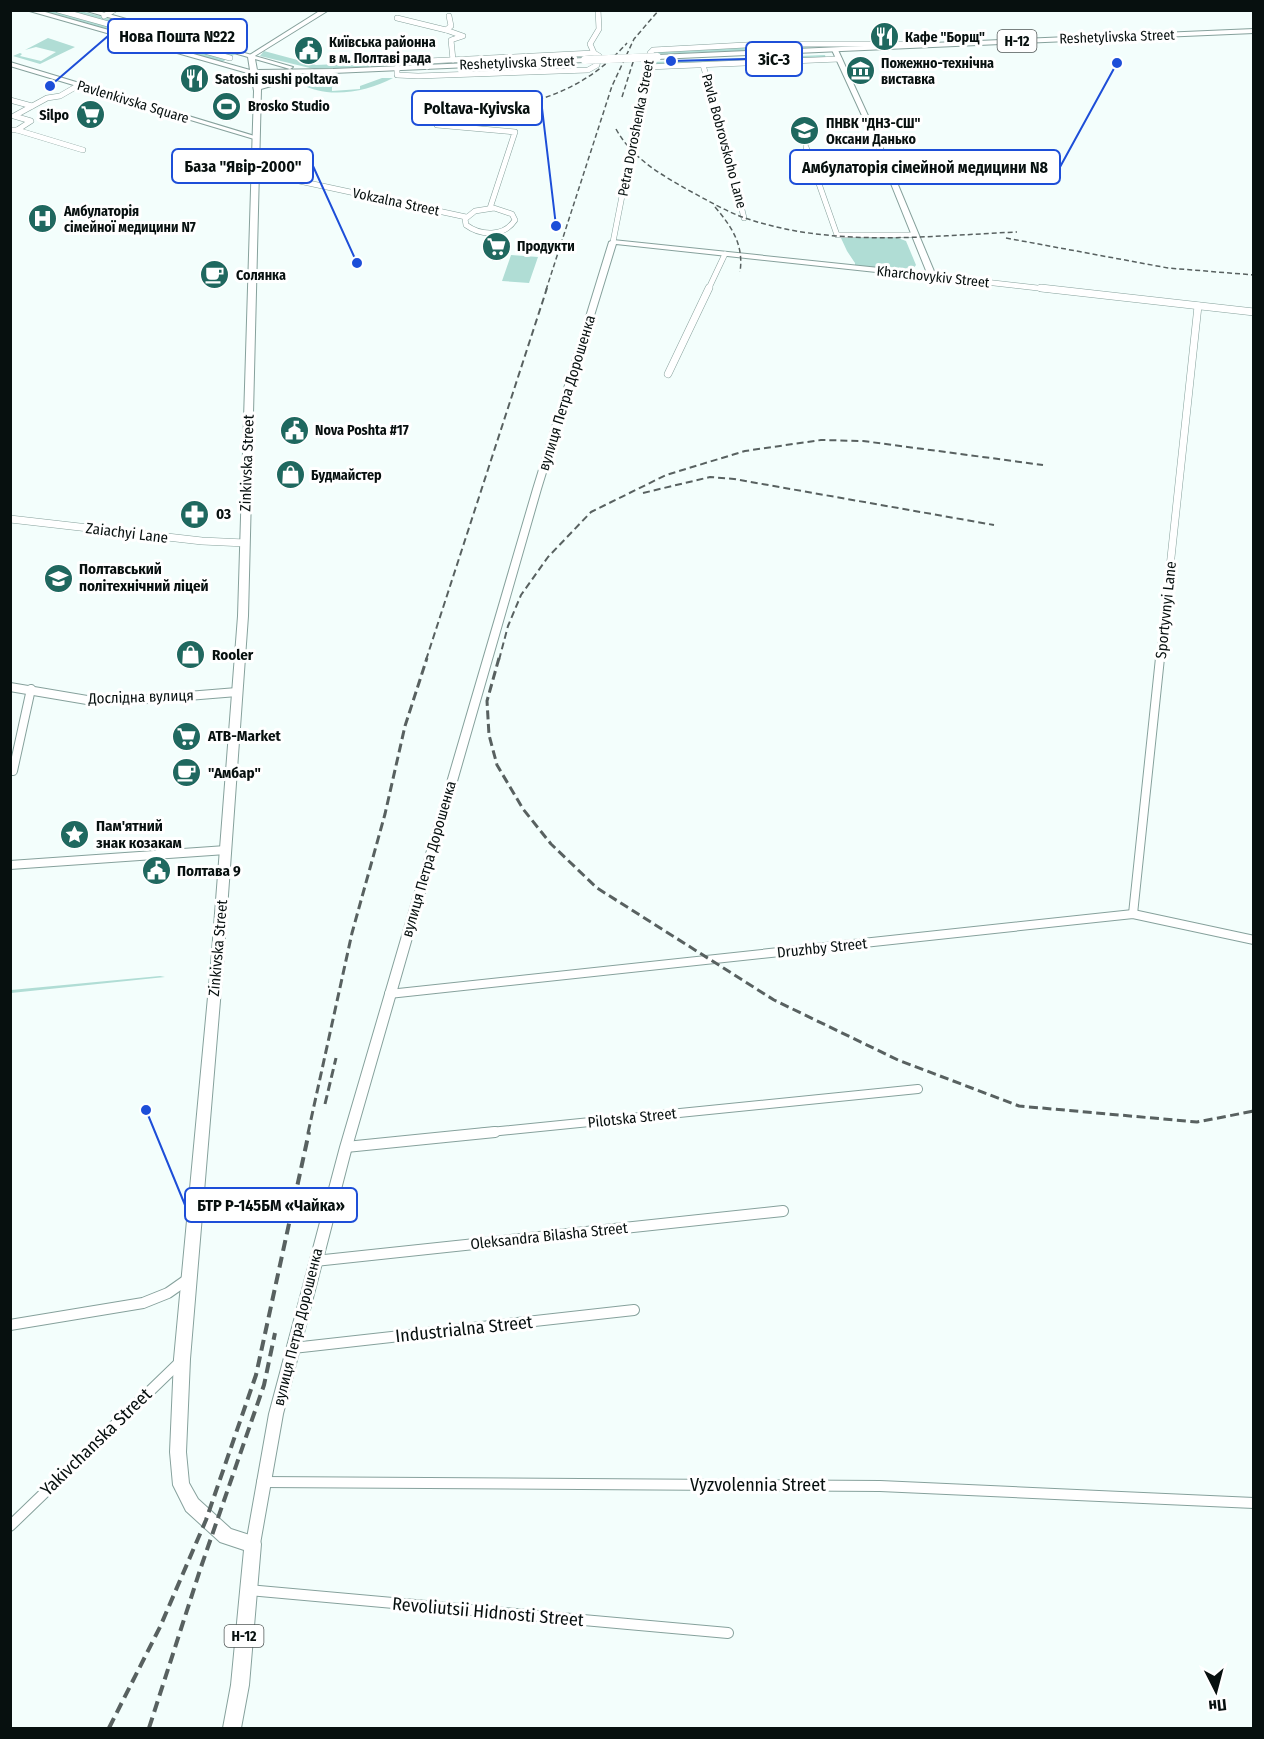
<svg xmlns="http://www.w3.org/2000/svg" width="1264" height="1739" font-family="'Fira Sans Condensed',sans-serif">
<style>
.green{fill:#b0ddd5}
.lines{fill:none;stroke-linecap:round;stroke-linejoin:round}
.street-far3-casing{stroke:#86a19c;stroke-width:6}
.street-far2-casing{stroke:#86a19c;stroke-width:8}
.street-far1-casing{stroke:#86a19c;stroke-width:10}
.street-casing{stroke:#86a19c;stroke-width:12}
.secondary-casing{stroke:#86a19c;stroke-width:2}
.primary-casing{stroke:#86a19c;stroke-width:2}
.street-far3{stroke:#fff;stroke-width:5}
.street-far2{stroke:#fff;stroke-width:7}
.street-far1{stroke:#fff;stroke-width:8}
.street{stroke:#fff;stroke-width:10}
.secondary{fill:#fff;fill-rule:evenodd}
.primary{fill:#fff;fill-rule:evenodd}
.rail-far3{stroke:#586160;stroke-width:1.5;stroke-dasharray:5 3;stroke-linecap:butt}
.rail-far2{stroke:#586160;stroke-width:2;stroke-dasharray:7 4;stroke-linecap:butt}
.rail-far1{stroke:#586160;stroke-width:3;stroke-dasharray:9 4.5;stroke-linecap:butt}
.rail{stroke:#586160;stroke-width:4;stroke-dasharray:11 6;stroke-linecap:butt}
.primary-bridge-casing{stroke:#86a19c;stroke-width:8;stroke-linecap:butt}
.primary-bridge{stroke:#fff;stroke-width:8}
.labels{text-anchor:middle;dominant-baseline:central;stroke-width:6;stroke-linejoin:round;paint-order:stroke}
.far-poi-label{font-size:14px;font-weight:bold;fill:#07100f;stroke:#fff;text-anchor:start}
.far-street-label{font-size:14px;fill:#07100f;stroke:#fff}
.shield{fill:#fff;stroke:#515857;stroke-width:1.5}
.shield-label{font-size:14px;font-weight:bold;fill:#07100f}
.street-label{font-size:15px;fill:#07100f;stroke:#fff}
.poi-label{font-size:15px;font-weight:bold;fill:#07100f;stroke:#fff;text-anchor:start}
.near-street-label{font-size:18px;fill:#07100f;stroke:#fff}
.leader{fill:none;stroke:#1d4ed8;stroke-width:2}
.callout-dot{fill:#1d4ed8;stroke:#fff;stroke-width:2}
.callout{fill:#fff;stroke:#1d4ed8;stroke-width:2}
.callout-label{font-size:16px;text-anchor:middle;font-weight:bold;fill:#07100f}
</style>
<rect width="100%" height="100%" fill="#f3fefc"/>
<g class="green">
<polygon points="36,11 81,11 237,53 222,62"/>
<polygon points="48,38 75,47 40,64 13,56 20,53 22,54 20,56 41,61 56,52 36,47 25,50"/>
<polygon points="766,45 819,48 658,54 658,50"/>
<polygon points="264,51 316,65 425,60 419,65 314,69 260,56"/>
<polygon points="825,55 826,59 652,65 655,62"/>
<path d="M382,78h11c-26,14 -67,22 -93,5l10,-2 29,6h-7v4l28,-2v-3z"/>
<polygon points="841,238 898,238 906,241 916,265 912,270 899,271 855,266 855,263 847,251"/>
<polygon points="511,255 538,257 529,283 502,281"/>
<polygon points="160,976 165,977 11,993 11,990"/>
</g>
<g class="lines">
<defs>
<g id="street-far3">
<polyline points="58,10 230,58"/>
<polyline points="104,16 114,10"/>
<polyline points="397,18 446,30 451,26 449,16"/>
<polyline points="446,30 463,36 451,40 453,60"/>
<polyline points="594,53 590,44 599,29 598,10"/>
<polyline points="703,65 724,136 744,218"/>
<polyline points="647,67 839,59"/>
<polyline points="397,68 397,75 418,76 588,70 597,65 599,56 594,53 428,61 427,67"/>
<polyline points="10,100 32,106"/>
<polyline points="437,125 515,132 490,208"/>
<polyline points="10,130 17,130 83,150"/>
<polyline points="17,130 31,121 14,116 47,98 60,96 79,85"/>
<polyline points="806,147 837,235 915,235"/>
<polyline points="256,174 276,176 466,217"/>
<path d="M494,208l18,6 3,6c-11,17 -34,16 -49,5l-1,-6 10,-8z"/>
<polyline points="613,242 650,53 653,50 765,44 926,44"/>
<polyline points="932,276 1055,290"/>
<polyline points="708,290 725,254"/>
</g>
<g id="street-far2">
<polyline points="1041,288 1254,312"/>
<polyline points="668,374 709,288"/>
<polyline points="10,519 202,541 245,543"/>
<polyline points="1160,660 1198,306"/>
</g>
<g id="street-far1">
<polyline points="10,687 87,700 151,699 237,692"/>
<polyline points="13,771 31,689"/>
<polyline points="10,865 226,850"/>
<polyline points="1133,914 1160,658"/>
<polyline points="389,994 1133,914 1254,940"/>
<polyline points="480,1133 918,1089"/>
</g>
<g id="street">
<polyline points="346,1147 495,1132"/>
<polyline points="315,1261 783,1211"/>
<polyline points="10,1325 143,1303 168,1293 188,1279"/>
<polyline points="293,1348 634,1310"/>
<polyline points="262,1482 880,1486 1254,1503"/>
<polyline points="10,1526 180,1362"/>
<polyline points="248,1590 728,1633"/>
</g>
<g id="secondary">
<polygon points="321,10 329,10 253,57 248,56"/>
<polygon points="835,48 838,50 881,144 936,276 932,278 616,244 541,489 352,1147 283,1414 260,1544 258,1549 253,1551 248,1549 246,1544 269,1414 340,1147 533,489 609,242 613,240 927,273 875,144 832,50"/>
<polygon points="10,62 258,137 259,138 254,139 10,66"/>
</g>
<g id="primary">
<polygon points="26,10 38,10 250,70 248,57 83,10 95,10 293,67 290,69 255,59 257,70 333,69 585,58 588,60 585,62 333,73 258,74 260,85 299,75 302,77 261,89 248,616 223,965 190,1359 186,1452 189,1483 198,1499 231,1529 259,1538 261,1544 249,1685 241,1728 223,1728 231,1685 244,1550 220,1542 186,1511 173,1485 170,1452 174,1359 211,965 238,616 254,91 251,74"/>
<polygon points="1254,29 1254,33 657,59 654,57 657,55"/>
</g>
</defs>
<use href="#street-far3" class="street-far3-casing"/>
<use href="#street-far2" class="street-far2-casing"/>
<use href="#street-far1" class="street-far1-casing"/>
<use href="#street" class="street-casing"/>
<use href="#secondary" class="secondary-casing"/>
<use href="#primary" class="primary-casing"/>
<use href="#street-far3" class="street-far3"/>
<use href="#street-far2" class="street-far2"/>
<use href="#street-far1" class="street-far1"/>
<use href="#street" class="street"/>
<use href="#secondary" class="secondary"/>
<use href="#primary" class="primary"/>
<g class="rail-far3">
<polyline points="622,97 634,59"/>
<path d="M515,106c45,-10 81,-28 112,-63"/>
<path d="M616,129c16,29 44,45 72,61 19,10 37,21 57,28 88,30 181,18 272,14"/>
<path d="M715,207c17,20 29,38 25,65"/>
<polyline points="1006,238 1168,268 1254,275"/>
<polyline points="546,290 612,86 634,39 659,10"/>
</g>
<g class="rail-far2">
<polyline points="643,493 710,477 734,479 994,525"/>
<polyline points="426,660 547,288"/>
<polyline points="499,660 508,626 521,595 548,557 591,512 666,475 745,451 821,440 863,441 1043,465"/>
</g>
<g class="rail-far1">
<polyline points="499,658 487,701 489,735 497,765 523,809 551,844 597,888 774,1000 898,1060 1019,1106 1197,1122 1254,1111"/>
<polyline points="325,1104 336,1058"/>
<polyline points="308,1133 352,933 385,814 405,726 427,658"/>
</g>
<g class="rail">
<polyline points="109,1728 160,1627 206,1520 256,1375 309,1132"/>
<polyline points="149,1728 201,1567 264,1385 275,1333"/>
</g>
<defs>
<polyline id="primary-bridge" points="585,60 657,57"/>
</defs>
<use href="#primary-bridge" class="primary-bridge-casing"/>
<use href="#primary-bridge" class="primary-bridge"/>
</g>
<defs>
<symbol id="restaurant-disc" viewBox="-11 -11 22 22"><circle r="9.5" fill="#1f685f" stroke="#fff"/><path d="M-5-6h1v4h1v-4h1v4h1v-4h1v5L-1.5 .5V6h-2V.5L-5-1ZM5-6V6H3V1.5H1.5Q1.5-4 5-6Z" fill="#fff"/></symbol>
<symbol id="civic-disc" viewBox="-11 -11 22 22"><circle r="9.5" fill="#1f685f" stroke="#fff"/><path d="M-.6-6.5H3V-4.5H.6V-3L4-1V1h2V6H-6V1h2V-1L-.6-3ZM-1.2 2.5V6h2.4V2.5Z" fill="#fff"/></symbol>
<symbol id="museum-disc" viewBox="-11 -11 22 22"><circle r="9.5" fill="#1f685f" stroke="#fff"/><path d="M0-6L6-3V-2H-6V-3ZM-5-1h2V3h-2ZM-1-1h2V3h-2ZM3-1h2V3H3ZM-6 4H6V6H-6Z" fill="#fff"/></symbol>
<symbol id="stadium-disc" viewBox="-11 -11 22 22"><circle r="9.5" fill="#1f685f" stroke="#fff"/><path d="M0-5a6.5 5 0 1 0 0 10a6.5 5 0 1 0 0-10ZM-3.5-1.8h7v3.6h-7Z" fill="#fff"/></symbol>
<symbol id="supermarket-disc" viewBox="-11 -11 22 22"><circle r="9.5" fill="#1f685f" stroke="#fff"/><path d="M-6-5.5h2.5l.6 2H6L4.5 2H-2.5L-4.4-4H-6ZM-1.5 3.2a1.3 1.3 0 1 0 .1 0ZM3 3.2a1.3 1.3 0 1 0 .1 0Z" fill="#fff"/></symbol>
<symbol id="school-disc" viewBox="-11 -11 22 22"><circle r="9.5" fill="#1f685f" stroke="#fff"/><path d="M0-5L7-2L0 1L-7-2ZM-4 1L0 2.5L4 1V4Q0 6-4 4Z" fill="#fff"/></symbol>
<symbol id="hospital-disc" viewBox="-11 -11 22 22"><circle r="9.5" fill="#1f685f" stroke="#fff"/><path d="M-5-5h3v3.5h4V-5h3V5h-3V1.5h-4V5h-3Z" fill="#fff"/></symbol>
<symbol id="cafe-disc" viewBox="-11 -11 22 22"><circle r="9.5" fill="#1f685f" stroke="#fff"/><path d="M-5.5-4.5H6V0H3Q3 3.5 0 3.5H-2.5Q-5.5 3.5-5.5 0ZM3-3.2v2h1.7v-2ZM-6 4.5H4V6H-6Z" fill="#fff"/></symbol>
<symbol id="shop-disc" viewBox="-11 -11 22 22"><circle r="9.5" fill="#1f685f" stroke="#fff"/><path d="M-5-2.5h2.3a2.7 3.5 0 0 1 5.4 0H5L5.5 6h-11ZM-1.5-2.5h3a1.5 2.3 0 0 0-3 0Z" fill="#fff"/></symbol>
<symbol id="pharmacy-disc" viewBox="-11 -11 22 22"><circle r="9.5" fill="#1f685f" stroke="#fff"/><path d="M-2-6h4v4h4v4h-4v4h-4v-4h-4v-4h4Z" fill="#fff"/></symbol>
<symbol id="university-disc" viewBox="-11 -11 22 22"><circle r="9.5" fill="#1f685f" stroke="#fff"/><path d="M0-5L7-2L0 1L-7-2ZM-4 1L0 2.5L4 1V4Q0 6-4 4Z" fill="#fff"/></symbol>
<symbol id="sight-disc" viewBox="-11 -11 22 22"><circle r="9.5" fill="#1f685f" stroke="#fff"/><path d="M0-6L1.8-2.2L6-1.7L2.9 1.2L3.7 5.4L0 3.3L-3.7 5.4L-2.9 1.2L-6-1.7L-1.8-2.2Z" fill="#fff"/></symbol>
</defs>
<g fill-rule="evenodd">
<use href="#restaurant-disc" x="868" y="20" width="33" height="33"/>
<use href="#civic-disc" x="292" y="34" width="33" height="33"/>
<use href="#museum-disc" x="844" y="54" width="33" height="33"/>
<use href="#restaurant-disc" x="178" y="62" width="33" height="33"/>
<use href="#stadium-disc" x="210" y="90" width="33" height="33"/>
<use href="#supermarket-disc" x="74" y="98" width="33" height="33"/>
<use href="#school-disc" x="788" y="114" width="33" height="33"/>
<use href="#hospital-disc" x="26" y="202" width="33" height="33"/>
<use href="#supermarket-disc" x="480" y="230" width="33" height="33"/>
<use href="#cafe-disc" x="198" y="258" width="33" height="33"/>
<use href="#civic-disc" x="278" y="414" width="33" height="33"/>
<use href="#shop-disc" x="274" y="458" width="33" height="33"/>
<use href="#pharmacy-disc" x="178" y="498" width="33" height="33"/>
<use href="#university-disc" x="42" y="562" width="33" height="33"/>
<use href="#shop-disc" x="174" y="638" width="33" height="33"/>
<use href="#supermarket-disc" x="170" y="720" width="33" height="33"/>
<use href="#cafe-disc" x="170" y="756" width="33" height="33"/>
<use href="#sight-disc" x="58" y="818" width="33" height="33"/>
<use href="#civic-disc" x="140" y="854" width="33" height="33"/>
</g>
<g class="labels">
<g class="far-poi-label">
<text x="905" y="37">Кафе "Борщ"</text>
<text x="329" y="42">Київська районна<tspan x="329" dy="16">в м. Полтаві рада</tspan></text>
<text x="881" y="63">Пожежно-технічна<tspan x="881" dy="16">виставка</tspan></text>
<text x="215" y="79">Satoshi sushi poltava</text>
<text x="248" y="106">Brosko Studio</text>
<text x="69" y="115" text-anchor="end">Silpo</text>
<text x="826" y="123">ПНВК "ДНЗ-СШ"<tspan x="826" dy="16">Оксани Данько</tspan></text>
<text x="64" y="211">Амбулаторія<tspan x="64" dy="16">сімейної медицини N7</tspan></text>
<text x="517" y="246">Продукти</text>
<text x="236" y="275">Солянка</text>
<text x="315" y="430">Nova Poshta #17</text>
<text x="311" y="475">Будмайстер</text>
</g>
<g class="far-street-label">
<text transform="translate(1117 37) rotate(-2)">Reshetylivska Street</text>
<text transform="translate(517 63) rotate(-2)">Reshetylivska Street</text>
<text transform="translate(133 102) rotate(17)">Pavlenkivska Square</text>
<text transform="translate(636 128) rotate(-79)">Petra Doroshenka Street</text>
<text transform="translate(724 141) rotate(75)">Pavla Bobrovskoho Lane</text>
<text transform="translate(396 202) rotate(12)">Vokzalna Street</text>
<text transform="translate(933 277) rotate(6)">Kharchovykiv Street</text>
</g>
<g class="shield">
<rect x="997.5" y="30" width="39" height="22" rx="4.5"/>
<rect x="224.5" y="1625" width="39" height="22" rx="4.5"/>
</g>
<g class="shield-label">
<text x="1017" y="41">Н-12</text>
<text x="244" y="1636">Н-12</text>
</g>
<g class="street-label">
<text transform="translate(567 393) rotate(-73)">вулиця Петра Дорошенка</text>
<text transform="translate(247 463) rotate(-88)">Zinkivska Street</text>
<text transform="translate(127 533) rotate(7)">Zaiachyi Lane</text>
<text transform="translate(1166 610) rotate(-84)">Sportyvnyi Lane</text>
<text transform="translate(141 697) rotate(-2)">Дослідна вулиця</text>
<text transform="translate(429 859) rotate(-74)">вулиця Петра Дорошенка</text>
<text transform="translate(218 948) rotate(-85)">Zinkivska Street</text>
<text transform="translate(822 948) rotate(-6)">Druzhby Street</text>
<text transform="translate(632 1118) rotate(-6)">Pilotska Street</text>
<text transform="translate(549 1236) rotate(-6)">Oleksandra Bilasha Street</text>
<text transform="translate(298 1327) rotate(-76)">вулиця Петра Дорошенка</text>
</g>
<g class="poi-label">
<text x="216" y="514">03</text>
<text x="79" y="569">Полтавський<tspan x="79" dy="17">політехнічний ліцей</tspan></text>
<text x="212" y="655">Rooler</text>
<text x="208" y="736">ATB-Market</text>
<text x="208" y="773">"Амбар"</text>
<text x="96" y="826">Пам'ятний<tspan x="96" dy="17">знак козакам</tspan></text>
<text x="177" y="871">Полтава 9</text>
</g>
<g class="near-street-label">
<text transform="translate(464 1329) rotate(-6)">Industrialna Street</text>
<text transform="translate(96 1442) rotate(-44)">Yakivchanska Street</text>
<text x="758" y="1485">Vyzvolennia Street</text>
<text transform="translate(488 1612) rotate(5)">Revoliutsii Hidnosti Street</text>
</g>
</g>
<path class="leader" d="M50 86L108 36M671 61L746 59M556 226L542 108M357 263L313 166M1117 63L1060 167M146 1110L185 1205"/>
<g class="callout-dot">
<circle cx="50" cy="86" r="6"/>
<circle cx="671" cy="61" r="6"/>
<circle cx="556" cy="226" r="6"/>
<circle cx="357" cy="263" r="6"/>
<circle cx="1117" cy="63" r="6"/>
<circle cx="146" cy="1110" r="6"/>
</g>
<g class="callout">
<rect x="108" y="19" width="139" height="34" rx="6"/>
<rect x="746" y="42" width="56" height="34" rx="6"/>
<rect x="412" y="91" width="130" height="34" rx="6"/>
<rect x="172" y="149" width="141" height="34" rx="6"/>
<rect x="790" y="150" width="270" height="34" rx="6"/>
<rect x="185" y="1188" width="172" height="34" rx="6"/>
</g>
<g class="callout-label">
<text x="177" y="42">Нова Пошта №22</text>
<text x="774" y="65">ЗіС-3</text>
<text x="477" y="114">Poltava-Kyivska</text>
<text x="243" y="172">База "Явір-2000"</text>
<text x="925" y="173">Амбулаторія сімейной медицини N8</text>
<text x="271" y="1211">БТР Р-145БМ «Чайка»</text>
</g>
<rect width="1264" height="1739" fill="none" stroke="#07100f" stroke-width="24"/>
<g transform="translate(1216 1691) rotate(174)" stroke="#ffffff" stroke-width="4.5" paint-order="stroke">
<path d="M0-4.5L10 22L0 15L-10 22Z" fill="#07100f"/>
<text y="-9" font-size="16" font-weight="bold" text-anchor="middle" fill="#07100f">Пн</text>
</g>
</svg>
